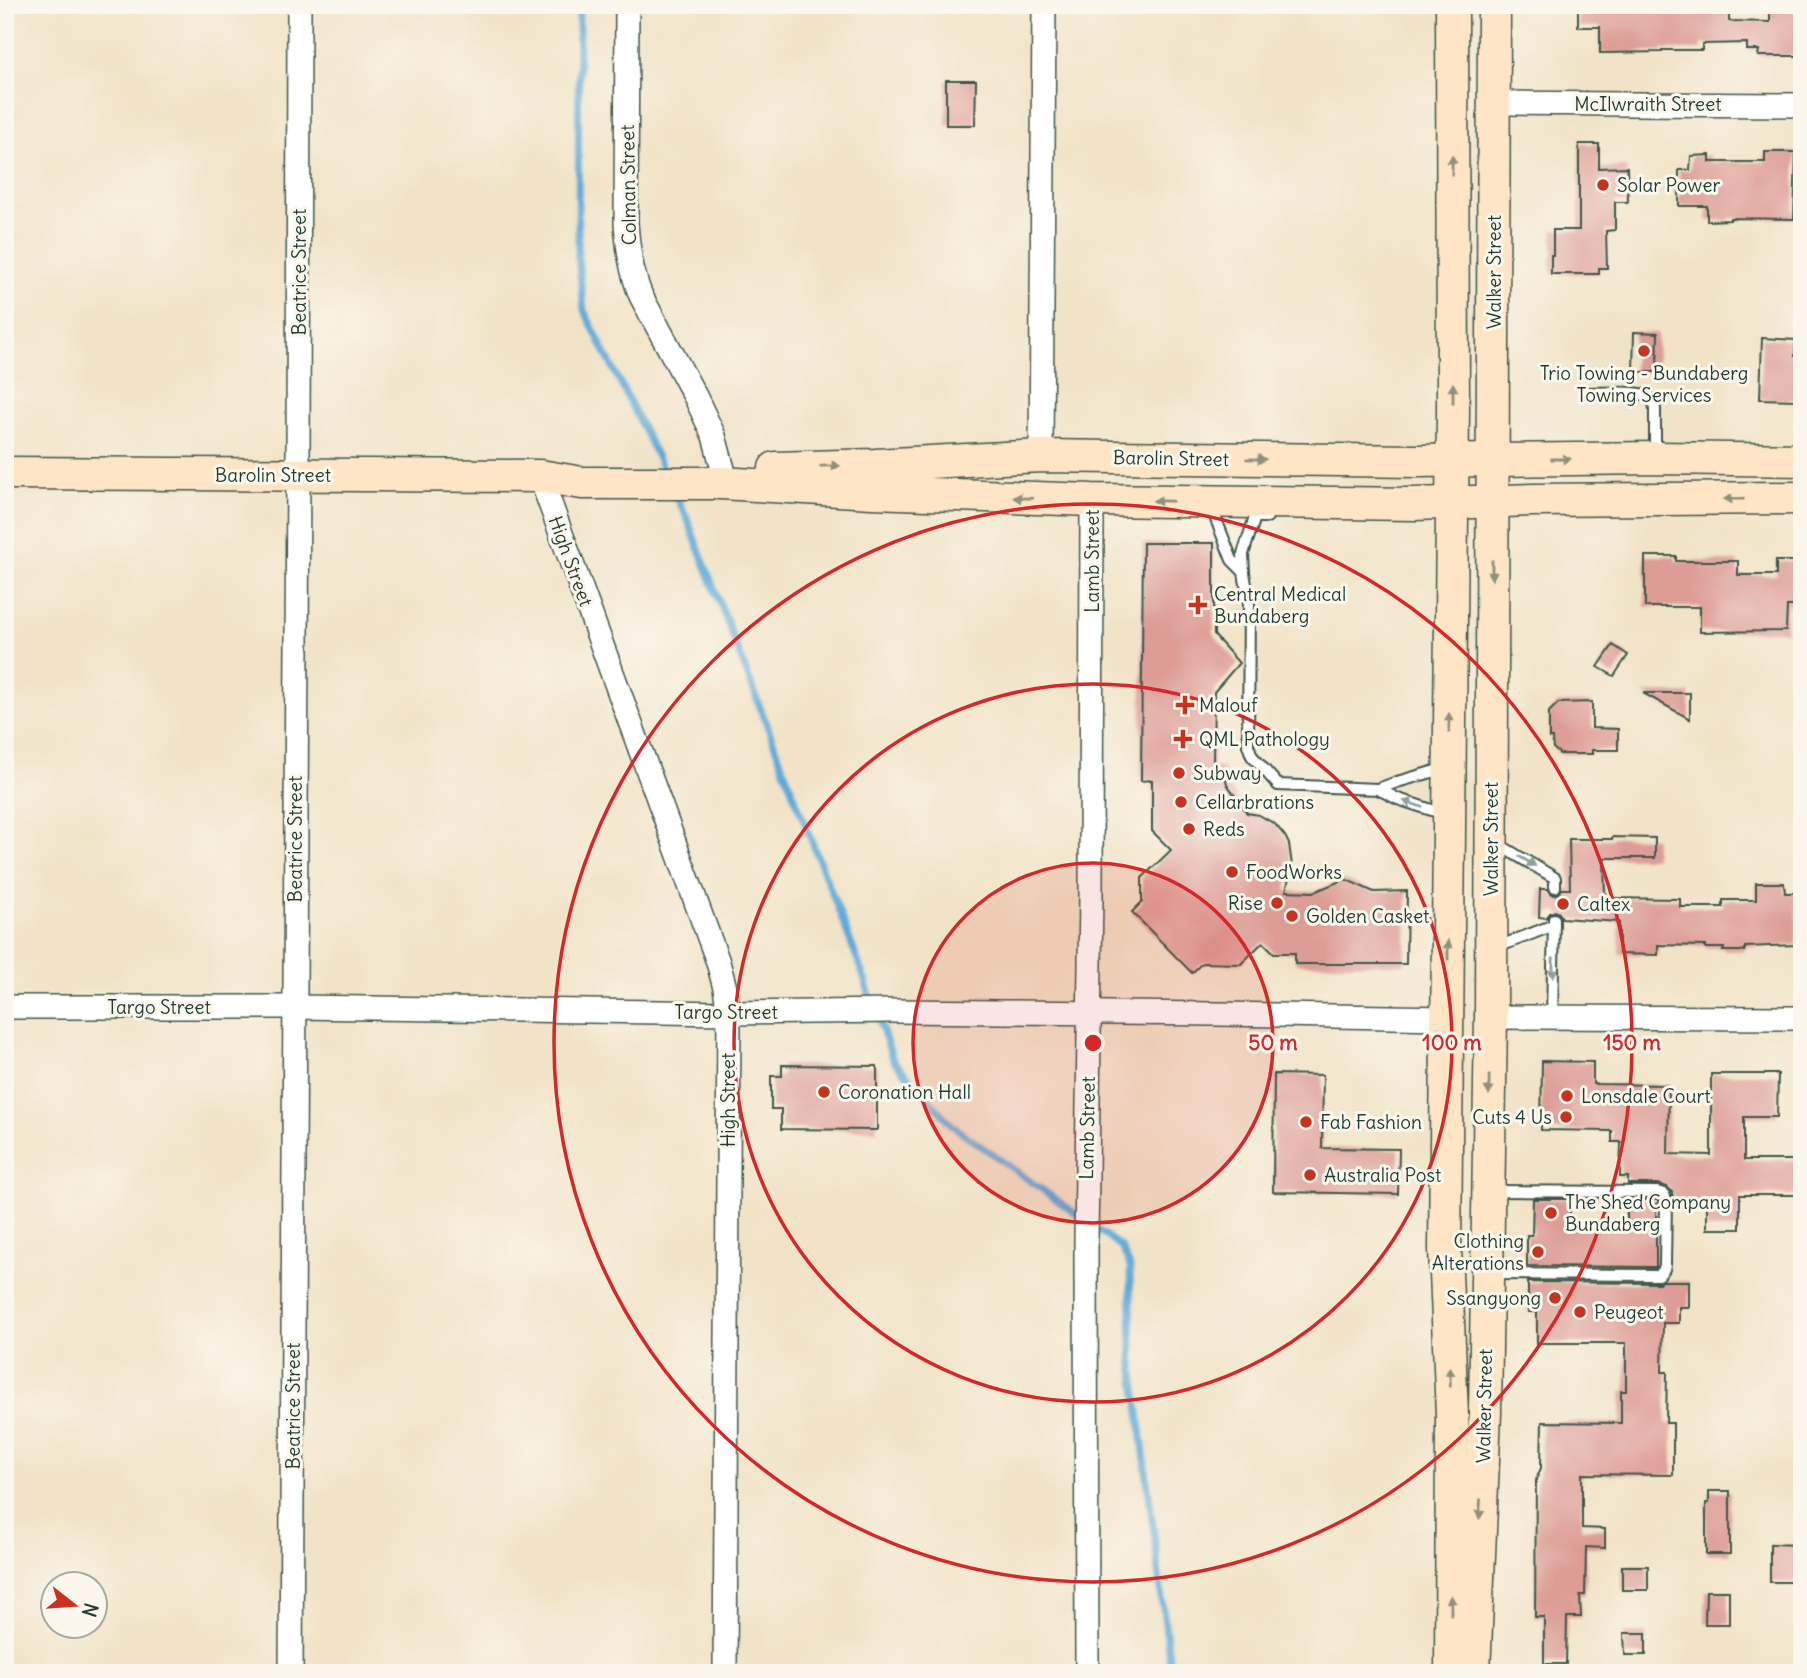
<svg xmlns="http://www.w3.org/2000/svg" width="1807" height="1678" font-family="Delius,sans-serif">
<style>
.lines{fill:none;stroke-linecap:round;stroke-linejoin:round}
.stream{stroke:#60aad8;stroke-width:7}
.building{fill:#dd9d96}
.lane-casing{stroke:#3e564a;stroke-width:14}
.street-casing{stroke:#3e564a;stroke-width:26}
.secondary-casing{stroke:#3e564a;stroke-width:35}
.lane{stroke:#fff;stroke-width:10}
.street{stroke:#fff;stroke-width:23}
.secondary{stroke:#fee5c5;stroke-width:32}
.oneway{fill:#8e917c}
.oneway2{fill:#8f9e9a}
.ring{fill:none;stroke:#d62828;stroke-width:3.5}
.poi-dot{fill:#c8321e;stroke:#fbf7ec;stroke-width:2.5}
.labels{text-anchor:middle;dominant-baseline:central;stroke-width:6;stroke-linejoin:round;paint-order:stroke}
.street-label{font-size:19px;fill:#1f3d34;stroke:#fbf7ec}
.poi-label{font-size:19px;fill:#1f3d34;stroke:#fbf7ec;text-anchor:start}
.centre{fill:#d62828;stroke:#fbf7ec;stroke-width:3.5}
.ring-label{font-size:21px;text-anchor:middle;font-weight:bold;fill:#d62828;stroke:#fbf7ec;stroke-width:6;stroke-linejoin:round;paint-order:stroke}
</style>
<rect width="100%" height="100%" fill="#fbf7ec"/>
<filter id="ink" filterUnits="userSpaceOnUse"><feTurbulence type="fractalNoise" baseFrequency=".0143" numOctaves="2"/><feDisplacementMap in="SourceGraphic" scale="14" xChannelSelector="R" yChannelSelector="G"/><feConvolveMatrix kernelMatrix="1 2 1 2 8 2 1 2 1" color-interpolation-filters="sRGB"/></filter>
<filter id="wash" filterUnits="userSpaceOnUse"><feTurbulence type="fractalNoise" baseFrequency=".00686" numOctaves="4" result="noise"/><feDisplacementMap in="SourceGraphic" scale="28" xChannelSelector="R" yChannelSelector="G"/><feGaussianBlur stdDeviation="1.57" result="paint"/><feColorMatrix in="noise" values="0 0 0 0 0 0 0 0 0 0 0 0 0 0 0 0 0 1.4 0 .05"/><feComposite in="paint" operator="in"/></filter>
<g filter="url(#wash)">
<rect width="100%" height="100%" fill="#f1e3c7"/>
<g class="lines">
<g class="stream">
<polyline points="579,5 578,257 584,310 666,475"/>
<polyline points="674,492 687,518 858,961 893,1060 953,1126 1082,1218"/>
<polyline points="1091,1225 1121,1247 1130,1266 1132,1356 1171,1673"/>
</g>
</g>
<g id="blocks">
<g class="building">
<polygon points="1578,5 1718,5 1718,7 1729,7 1729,21 1770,22 1770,8 1798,8 1798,21 1802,21 1802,56 1758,56 1759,50 1747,50 1747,43 1702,44 1702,50 1662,50 1662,52 1600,53 1600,27 1578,27"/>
<polygon points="946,80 976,80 975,125 946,125"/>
<polygon points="1579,144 1599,144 1599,168 1627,167 1628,202 1615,202 1615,230 1606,231 1607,268 1599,268 1599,274 1551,274 1551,255 1553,255 1553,230 1579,230"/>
<polygon points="1765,152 1796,152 1794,219 1730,218 1730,220 1707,221 1707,206 1679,206 1679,170 1690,170 1691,156 1710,155 1710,162 1765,162"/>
<polygon points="1634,332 1658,333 1657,372 1633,372"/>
<polygon points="1762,338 1796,340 1795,356 1797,356 1797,368 1802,368 1802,397 1796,396 1796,400 1760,399"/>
<polygon points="1143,543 1214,543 1214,635 1239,663 1214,692 1213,767 1223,767 1227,784 1247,813 1259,815 1275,824 1285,836 1289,844 1292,865 1286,891 1314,892 1345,879 1374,892 1407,891 1406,964 1295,964 1295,953 1274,953 1263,942 1241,964 1202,963 1192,973 1132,912 1142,902 1142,878 1171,850 1152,831 1152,780 1141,781"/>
<polygon points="1645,556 1676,556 1676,561 1738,561 1738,575 1776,575 1776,561 1801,561 1800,606 1787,606 1786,631 1700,632 1700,607 1645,607"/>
<polygon points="1613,645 1628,655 1614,676 1598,667"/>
<polygon points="1643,693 1690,693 1690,719"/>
<polygon points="1592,702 1592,728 1618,729 1618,750 1592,750 1592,754 1560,754 1553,748 1552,738 1549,738 1549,712 1558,703"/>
<polygon points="1612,837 1655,838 1655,858 1604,858 1605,898 1680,899 1680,907 1723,907 1723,900 1756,900 1756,883 1784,883 1785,893 1796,893 1797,945 1745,947 1745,951 1723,951 1724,948 1706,948 1706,946 1658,945 1658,955 1619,954 1619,922 1562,918 1559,913 1555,911 1550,913 1546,918 1539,917 1540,889 1548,889 1551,893 1554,895 1559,893 1562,889 1570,889 1569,839 1612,839"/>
<polygon points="1542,1061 1593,1062 1593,1084 1669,1085 1668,1154 1711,1155 1711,1074 1778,1074 1777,1117 1744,1117 1744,1160 1802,1160 1802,1195 1740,1195 1740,1229 1707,1229 1707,1204 1674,1204 1672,1192 1667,1187 1657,1184 1628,1184 1628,1177 1620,1177 1621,1142 1612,1142 1612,1131 1541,1130"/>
<polygon points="782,1065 877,1066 877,1130 781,1129 781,1109 771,1109 771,1076 782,1076"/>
<polygon points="1274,1074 1323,1075 1322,1148 1399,1149 1398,1194 1273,1192"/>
<polygon points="1533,1199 1570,1199 1570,1228 1627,1228 1627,1200 1658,1200 1658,1204 1656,1204 1656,1267 1527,1266 1527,1235 1532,1235"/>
<polygon points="1663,1281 1689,1281 1689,1307 1679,1307 1679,1323 1663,1323 1662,1372 1667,1372 1666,1423 1673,1423 1673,1475 1582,1474 1582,1528 1605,1529 1605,1548 1586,1547 1585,1595 1580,1595 1581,1617 1567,1617 1566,1664 1544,1664 1544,1617 1535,1617 1536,1480 1541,1468 1542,1422 1621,1423 1621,1391 1626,1391 1626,1343 1537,1343 1537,1312 1528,1312 1528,1282 1659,1283"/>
<polygon points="1709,1491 1730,1491 1730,1554 1706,1554 1706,1503 1709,1503"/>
<polygon points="1770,1544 1800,1545 1801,1582 1770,1582"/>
<rect x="1622" y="1566" width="26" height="24"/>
<polygon points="1706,1591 1729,1591 1729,1624 1705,1624"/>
<polygon points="1624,1633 1646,1633 1646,1655 1625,1655"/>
</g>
</g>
</g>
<g filter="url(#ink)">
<use href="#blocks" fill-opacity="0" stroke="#3e564a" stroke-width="2"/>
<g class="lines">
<defs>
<g id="lane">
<path d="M1586,393c13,0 57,-3 65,5 4,4 3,6 4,11v45"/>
<polyline points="1210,504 1232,560 1244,572"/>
<polyline points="1267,517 1255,517 1243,554 1244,572 1249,604 1248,745 1252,756 1278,785 1378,789 1398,799 1447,815"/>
<polyline points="1378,789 1397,782 1446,768"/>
<polyline points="1496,843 1555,878 1555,887"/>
<polyline points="1495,948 1554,925"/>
<polyline points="1552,1018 1554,919"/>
<polyline points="1489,1274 1659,1275 1664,1269 1665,1265 1666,1201 1664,1194 1657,1192 1489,1191"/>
</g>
<g id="street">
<path d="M627,5l-1,218c2,25 5,49 15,73l55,102 18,38 9,33"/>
<polyline points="1494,103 1802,105"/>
<polyline points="1041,456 1044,5"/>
<polyline points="540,476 718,962 725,988 729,1013 725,1673"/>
<polyline points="5,1007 294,1007 729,1013 894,1011 1218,1014 1447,1018"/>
<polyline points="1491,1017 1802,1018"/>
<polyline points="291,1673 298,475 299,5"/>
<polyline points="1087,1673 1086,1241 1091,896 1092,500"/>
</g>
<g id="secondary">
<polyline points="775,468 875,465 1041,456 1416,461 1655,458 1802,460"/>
<polyline points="5,473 540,476 582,483 721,483 872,492 1092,500 1414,504 1533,500 1802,498"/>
<polyline points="1451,1673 1452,1415 1445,1249 1453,409 1452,5"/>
<polyline points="1474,1673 1485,1413 1491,1017 1494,5"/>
</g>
</defs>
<use href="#lane" class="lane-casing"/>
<use href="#street" class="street-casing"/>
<use href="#secondary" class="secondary-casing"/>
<use href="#lane" class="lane"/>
<use href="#street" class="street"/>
<use href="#secondary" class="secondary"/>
</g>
<defs><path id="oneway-solid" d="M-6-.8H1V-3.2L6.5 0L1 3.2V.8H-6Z" transform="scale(1.75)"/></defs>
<g class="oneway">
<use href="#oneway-solid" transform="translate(1452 165) rotate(-90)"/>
<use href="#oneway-solid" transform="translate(1453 393) rotate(-90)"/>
<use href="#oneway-solid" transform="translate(1256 459) rotate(1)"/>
<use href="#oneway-solid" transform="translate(1561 459)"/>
<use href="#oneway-solid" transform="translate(830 466) rotate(-1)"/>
<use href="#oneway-solid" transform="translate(1023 498) rotate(-178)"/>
<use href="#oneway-solid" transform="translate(1734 499) rotate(180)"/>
<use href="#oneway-solid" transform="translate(1163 501) rotate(-179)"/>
<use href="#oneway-solid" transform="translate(1492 570) rotate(90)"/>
<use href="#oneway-solid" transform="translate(1449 723) rotate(-90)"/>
<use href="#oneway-solid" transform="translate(1448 950) rotate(-90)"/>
<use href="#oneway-solid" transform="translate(1489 1085) rotate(91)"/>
<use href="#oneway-solid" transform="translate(1450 1377) rotate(-92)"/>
<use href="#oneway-solid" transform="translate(1480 1509) rotate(93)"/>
<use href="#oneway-solid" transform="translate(1451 1605) rotate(-90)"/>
</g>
<g class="oneway2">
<use href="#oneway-solid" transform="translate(1413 804) rotate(-162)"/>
<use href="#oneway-solid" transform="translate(1527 861) rotate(31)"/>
<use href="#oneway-solid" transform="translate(1553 968) rotate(91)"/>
</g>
</g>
<circle cx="1093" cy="1043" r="180" fill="#d62828" fill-opacity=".12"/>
<g class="ring">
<circle cx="1093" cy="1043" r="180"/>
<circle cx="1093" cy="1043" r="359"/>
<circle cx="1093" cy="1043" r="539"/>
</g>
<g class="poi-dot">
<circle cx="1603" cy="185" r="7"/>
<circle cx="1644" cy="351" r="7"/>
<path d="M1194.5 594.5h7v7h7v7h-7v7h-7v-7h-7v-7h7z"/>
<path d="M1181.5 694.5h7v7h7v7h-7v7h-7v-7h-7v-7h7z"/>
<path d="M1179.5 728.5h7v7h7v7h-7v7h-7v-7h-7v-7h7z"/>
<circle cx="1179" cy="773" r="7"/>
<circle cx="1181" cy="802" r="7"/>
<circle cx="1189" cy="829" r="7"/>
<circle cx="1232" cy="872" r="7"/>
<circle cx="1277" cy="903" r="7"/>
<circle cx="1563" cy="904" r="7"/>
<circle cx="1292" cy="916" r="7"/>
<circle cx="824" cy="1092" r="7"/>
<circle cx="1567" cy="1096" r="7"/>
<circle cx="1566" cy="1117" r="7"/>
<circle cx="1306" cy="1122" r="7"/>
<circle cx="1310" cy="1175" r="7"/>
<circle cx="1551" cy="1213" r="7"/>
<circle cx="1538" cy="1252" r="7"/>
<circle cx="1555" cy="1298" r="7"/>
<circle cx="1580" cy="1312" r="7"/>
</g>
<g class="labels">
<g class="street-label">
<text x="1648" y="104">McIlwraith Street</text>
<text transform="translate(628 185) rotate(-91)">Colman Street</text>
<text transform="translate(299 272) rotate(-90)">Beatrice Street</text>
<text transform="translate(1494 272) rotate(-90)">Walker Street</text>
<text transform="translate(1171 458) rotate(1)">Barolin Street</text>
<text x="273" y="475">Barolin Street</text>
<text transform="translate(571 561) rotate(70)">High Street</text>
<text transform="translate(1092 561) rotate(-90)">Lamb Street</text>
<text transform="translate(295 839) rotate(-90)">Beatrice Street</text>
<text transform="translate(1491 839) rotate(-90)">Walker Street</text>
<text x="159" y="1007">Targo Street</text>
<text x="726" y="1012">Targo Street</text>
<text transform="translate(728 1100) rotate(-90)">High Street</text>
<text transform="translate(1087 1128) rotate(-89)">Lamb Street</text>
<text transform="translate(293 1406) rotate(-90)">Beatrice Street</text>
<text transform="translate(1484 1406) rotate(-89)">Walker Street</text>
</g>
<g class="poi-label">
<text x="1617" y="185">Solar Power</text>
<text x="1644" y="373" text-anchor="middle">Trio Towing - Bundaberg<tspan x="1644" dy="22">Towing Services</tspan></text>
<text x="1214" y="594">Central Medical<tspan x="1214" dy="22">Bundaberg</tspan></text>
<text x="1199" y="705">Malouf</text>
<text x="1199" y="739">QML Pathology</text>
<text x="1193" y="773">Subway</text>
<text x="1195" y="802">Cellarbrations</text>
<text x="1203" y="829">Reds</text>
<text x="1246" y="872">FoodWorks</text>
<text x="1263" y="903" text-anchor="end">Rise</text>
<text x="1577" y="904">Caltex</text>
<text x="1306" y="916">Golden Casket</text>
<text x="838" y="1092">Coronation Hall</text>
<text x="1581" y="1096">Lonsdale Court</text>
<text x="1552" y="1117" text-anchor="end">Cuts 4 Us</text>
<text x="1320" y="1122">Fab Fashion</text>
<text x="1324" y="1175">Australia Post</text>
<text x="1565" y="1202">The Shed Company<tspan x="1565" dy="22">Bundaberg</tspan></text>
<text x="1524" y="1241" text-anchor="end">Clothing<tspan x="1524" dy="22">Alterations</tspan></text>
<text x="1541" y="1298" text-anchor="end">Ssangyong</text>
<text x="1594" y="1312">Peugeot</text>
</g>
</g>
<circle cx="1093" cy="1043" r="10" class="centre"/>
<g class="ring-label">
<text x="1273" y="1050">50 m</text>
<text x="1452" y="1050">100 m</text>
<text x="1632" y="1050">150 m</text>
</g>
<rect width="1807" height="1678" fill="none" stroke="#fbf7ec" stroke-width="28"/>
<g transform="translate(74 1605) rotate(107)"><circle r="33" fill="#fbf7ec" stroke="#a3ada2" stroke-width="2"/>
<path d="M0-5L12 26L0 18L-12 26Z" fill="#c8321e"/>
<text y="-10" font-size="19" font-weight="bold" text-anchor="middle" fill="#1f3d34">N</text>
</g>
</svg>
